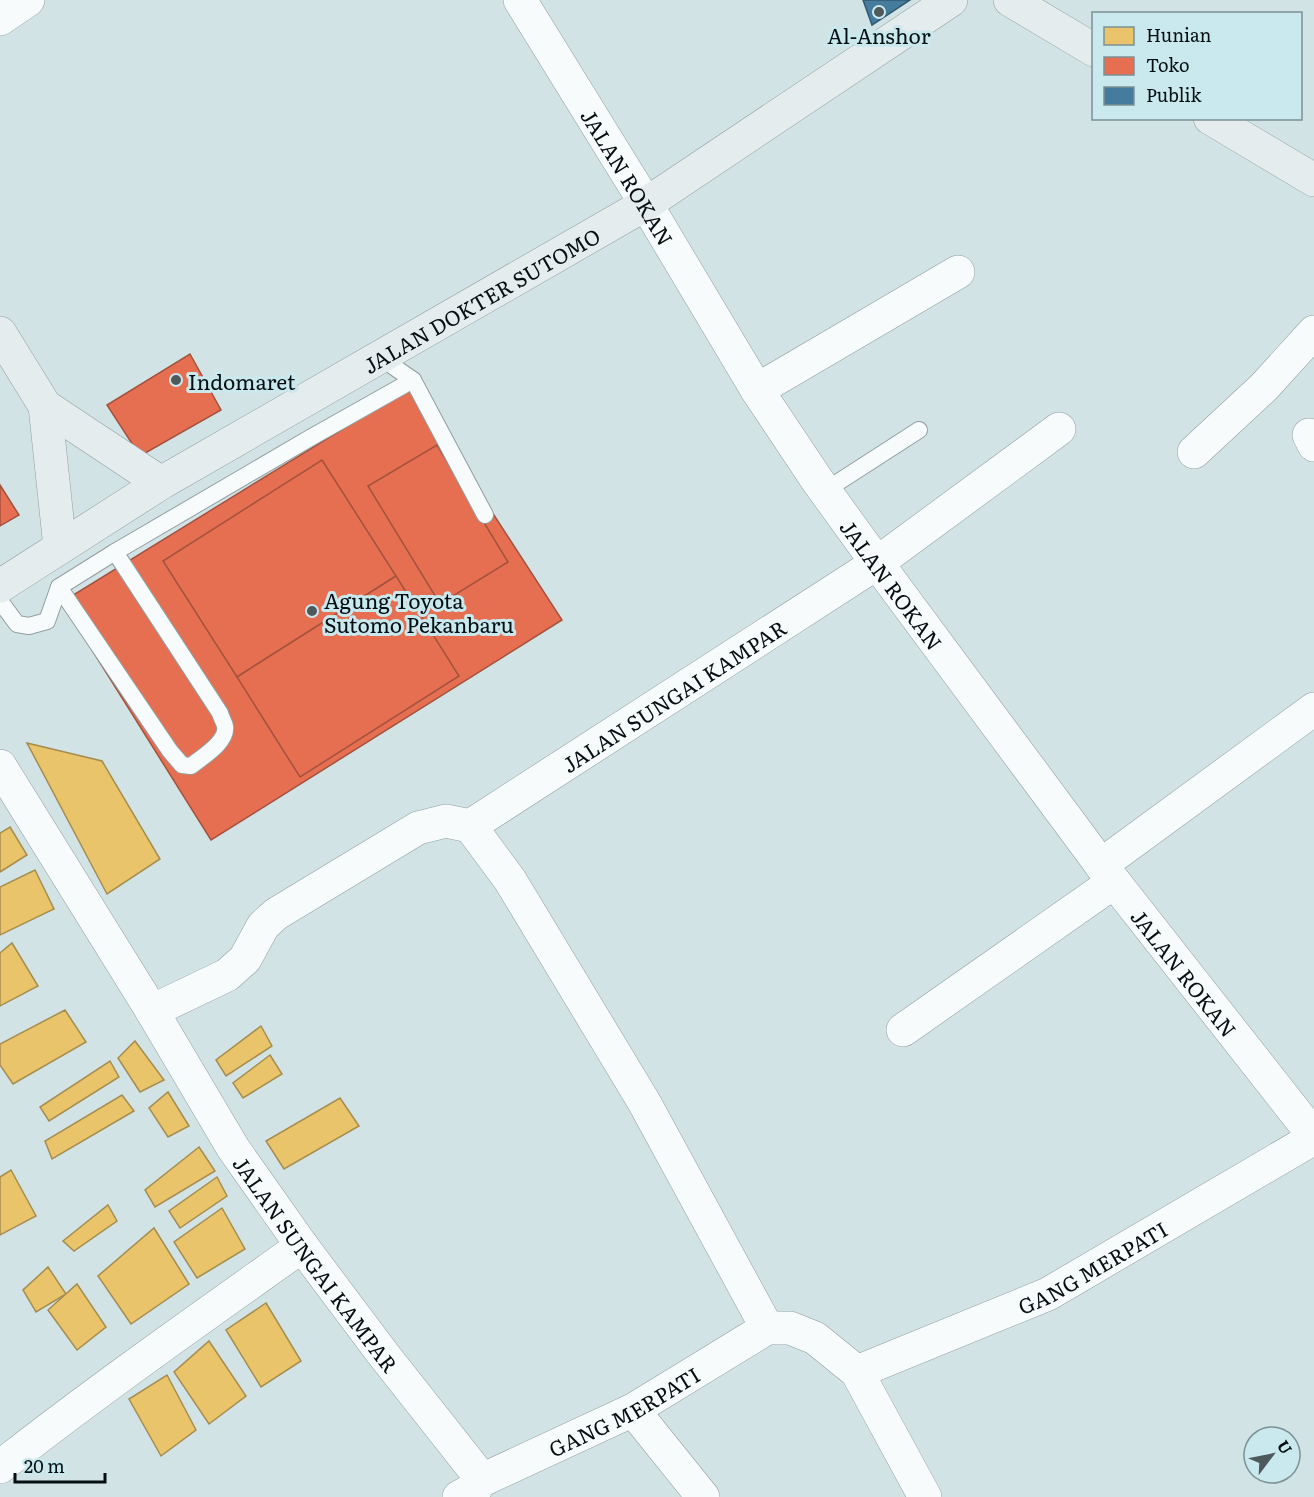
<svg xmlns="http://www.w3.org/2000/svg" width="1314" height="1497" font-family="Literata,serif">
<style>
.homes{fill:#e9c46a;stroke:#a58d4f;stroke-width:1.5}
.shops{fill:#e76f51;stroke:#a3523e;stroke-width:1.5}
.public{fill:#457b9d;stroke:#325a73;stroke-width:1.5}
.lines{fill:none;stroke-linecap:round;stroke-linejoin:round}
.service-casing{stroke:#919ea1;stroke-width:18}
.minor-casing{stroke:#919ea1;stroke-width:34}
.tertiary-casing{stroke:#919ea1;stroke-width:34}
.secondary-casing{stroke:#919ea1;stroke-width:34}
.service{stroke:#f8fbfb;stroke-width:16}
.minor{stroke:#f8fbfb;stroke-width:33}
.tertiary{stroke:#f8fbfb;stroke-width:33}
.secondary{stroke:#e5ecee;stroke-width:33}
.poi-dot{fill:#4d595b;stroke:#cae9ee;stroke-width:2}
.labels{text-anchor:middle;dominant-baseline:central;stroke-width:6;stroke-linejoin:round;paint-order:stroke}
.poi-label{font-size:21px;fill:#050e10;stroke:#cae9ee;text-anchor:start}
.street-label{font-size:21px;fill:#050e10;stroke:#cae9ee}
</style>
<rect width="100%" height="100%" fill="#d2e3e6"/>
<g class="homes">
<polygon points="27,743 102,761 160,859 107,894"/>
<polygon points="10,827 27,855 0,872 0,833"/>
<polygon points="35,870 54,909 0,935 0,887"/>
<polygon points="12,943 38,986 0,1006 0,953"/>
<polygon points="65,1010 86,1042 13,1084 0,1065 0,1044"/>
<polygon points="261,1026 272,1046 226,1076 216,1060"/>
<polygon points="135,1041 164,1080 140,1092 118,1058"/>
<polygon points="270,1055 282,1074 243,1098 233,1083"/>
<polygon points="110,1061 119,1077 49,1121 40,1107"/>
<polygon points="168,1092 189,1126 168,1137 149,1108"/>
<polygon points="122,1095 134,1111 52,1159 45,1141"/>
<polygon points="340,1098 359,1126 284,1169 266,1141"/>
<polygon points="199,1147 215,1171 155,1207 145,1190"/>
<polygon points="11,1170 36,1216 0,1235 0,1177"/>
<polygon points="217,1177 227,1196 180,1228 169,1211"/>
<polygon points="108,1205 117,1221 74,1251 63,1241"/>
<polygon points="222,1208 245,1249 197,1278 174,1242"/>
<polygon points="154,1228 189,1284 131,1324 98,1276"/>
<polygon points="48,1267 66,1294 36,1312 23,1290"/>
<polygon points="77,1284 106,1327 77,1350 48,1310"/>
<polygon points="266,1303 301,1361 261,1387 226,1330"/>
<polygon points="209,1341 246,1396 209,1424 174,1372"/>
<polygon points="167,1375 196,1430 161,1456 129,1399"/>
</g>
<g class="shops">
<polygon points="190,354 221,410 140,456 107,405"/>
<polygon points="411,387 562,620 211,840 62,602"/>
<polygon points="437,445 508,562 440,604 368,486"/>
<polygon points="322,460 396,576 237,677 163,561"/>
<polygon points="0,485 19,515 0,526"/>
<polygon points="396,576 459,676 300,777 237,677"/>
</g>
<polygon class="public" points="863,0 910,0 872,25"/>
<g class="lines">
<defs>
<g id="service">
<polyline points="381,358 413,380 485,515"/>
<polyline points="826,490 919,430"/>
<path d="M59,587l111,164 12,14 9,1c11,-9 37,-24 34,-40 -1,-4 -4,-9 -5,-13l-105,-161"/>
<polyline points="0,601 17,624 29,626 47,621 59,587 115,552 310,438 413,380"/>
</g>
<g id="minor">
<path id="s1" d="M520,0l126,204 111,186 60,90 60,83 224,302 213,271"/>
<polyline points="0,19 28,0"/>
<polyline points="757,390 958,272"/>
<polyline points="1309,435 1314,445"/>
<polyline points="1194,452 1264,387 1314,332"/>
<path id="s2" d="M470,826l407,-263 182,-134"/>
<polyline points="1101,865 1314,709"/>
<polyline points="152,1011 227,975 245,959 263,926 276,914 418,828 446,821 470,826 510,880 644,1102 767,1328"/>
<polyline points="903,1030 1114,882"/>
<path id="s3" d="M857,1372l191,-78 266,-156"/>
<polyline points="633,1410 703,1497"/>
<path d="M0,1467c98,-77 201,-149 302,-221"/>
<path id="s4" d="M480,1481l153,-71 134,-82h23l25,10 42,34 68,125"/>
</g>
<g id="tertiary">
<path id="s5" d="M0,766l152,245 81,137 69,98 81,108 94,119 3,8 -4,7 -17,9"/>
</g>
<g id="secondary">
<polyline points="1010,0 1094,50"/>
<polyline points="1210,118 1314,180"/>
<polyline points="0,333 45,406 161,483"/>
<polyline points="45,406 60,547"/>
<path id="s6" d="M0,586l161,-103 485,-279 305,-204"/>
</g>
</defs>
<use href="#service" class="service-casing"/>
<use href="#minor" class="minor-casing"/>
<use href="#tertiary" class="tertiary-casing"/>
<use href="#secondary" class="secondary-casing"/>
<use href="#service" class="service"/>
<use href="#minor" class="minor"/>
<use href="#tertiary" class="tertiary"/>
<use href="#secondary" class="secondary"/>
</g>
<g class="poi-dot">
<circle cx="879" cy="12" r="6"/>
<circle cx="176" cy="380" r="6"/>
<circle cx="312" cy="611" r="6"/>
</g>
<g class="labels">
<g class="poi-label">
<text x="879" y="34" text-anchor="middle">Al-Anshor</text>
<text x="188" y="380">Indomaret</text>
<text x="324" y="599">Agung Toyota<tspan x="324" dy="24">Sutomo Pekanbaru</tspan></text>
</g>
<g class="street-label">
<text stroke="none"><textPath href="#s1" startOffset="207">JALAN ROKAN</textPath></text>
<text stroke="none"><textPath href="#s6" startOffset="560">JALAN DOKTER SUTOMO</textPath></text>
<text stroke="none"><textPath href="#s1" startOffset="693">JALAN ROKAN</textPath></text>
<text stroke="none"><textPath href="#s2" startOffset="242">JALAN SUNGAI KAMPAR</textPath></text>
<text stroke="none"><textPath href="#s1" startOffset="1179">JALAN ROKAN</textPath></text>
<text stroke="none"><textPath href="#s5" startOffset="590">JALAN SUNGAI KAMPAR</textPath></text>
<text stroke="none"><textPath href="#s3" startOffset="258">GANG MERPATI</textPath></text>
<text stroke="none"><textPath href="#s4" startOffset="160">GANG MERPATI</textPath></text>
</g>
</g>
<rect x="1092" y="12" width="210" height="108" fill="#cae9ee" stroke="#7b9195" stroke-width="1.5"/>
<rect x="1104" y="27" width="30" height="18" fill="#e9c46a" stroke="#7b9195" stroke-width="1.5"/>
<text x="1146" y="42" font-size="18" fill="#050e10">Hunian</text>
<rect x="1104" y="57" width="30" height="18" fill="#e76f51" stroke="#7b9195" stroke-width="1.5"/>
<text x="1146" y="72" font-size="18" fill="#050e10">Toko</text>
<rect x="1104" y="87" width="30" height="18" fill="#457b9d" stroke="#7b9195" stroke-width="1.5"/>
<text x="1146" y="102" font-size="18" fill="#050e10">Publik</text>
<g transform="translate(1272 1455) rotate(58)"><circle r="28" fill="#cae9ee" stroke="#7b9195" stroke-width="1.5"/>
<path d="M0-4.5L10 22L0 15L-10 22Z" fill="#4d595b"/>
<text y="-9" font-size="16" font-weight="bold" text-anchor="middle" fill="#050e10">U</text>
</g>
<path d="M15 1473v9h90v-9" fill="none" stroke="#050e10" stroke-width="3"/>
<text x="24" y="1473" font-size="18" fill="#050e10" stroke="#cae9ee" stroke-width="4.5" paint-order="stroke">20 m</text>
</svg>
